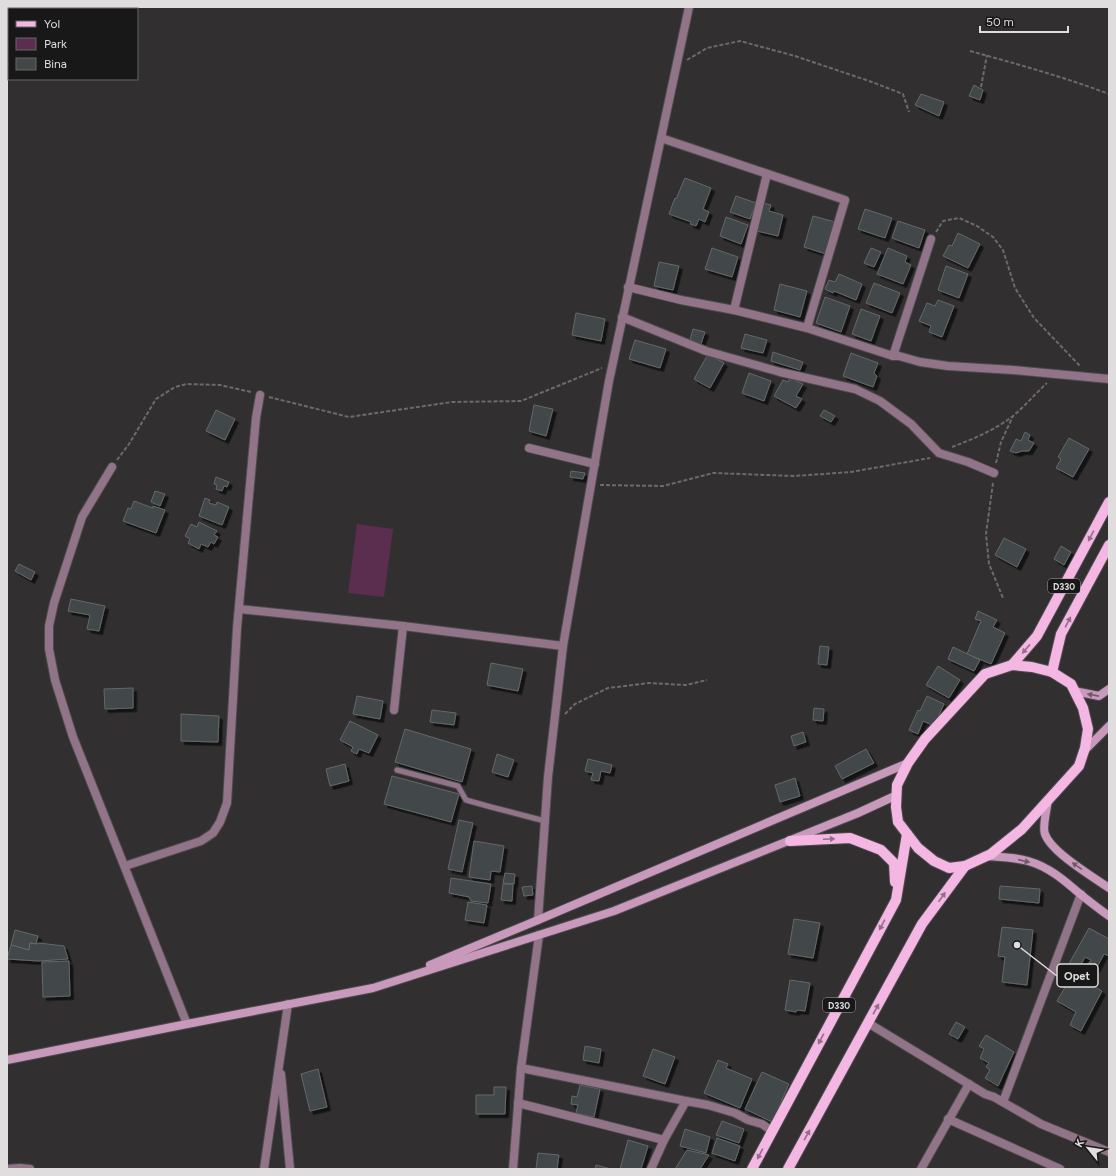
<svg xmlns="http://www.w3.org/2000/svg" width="1116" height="1176" font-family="Figtree,sans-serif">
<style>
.green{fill:#5b2e50}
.building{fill:#434748;stroke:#636868;filter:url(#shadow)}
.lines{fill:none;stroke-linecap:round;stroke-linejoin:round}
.service-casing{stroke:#4e4b4d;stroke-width:7}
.minor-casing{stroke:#4e4b4d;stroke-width:10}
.tertiary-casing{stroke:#4e4b4d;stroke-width:10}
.secondary-casing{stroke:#4e4b4d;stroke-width:10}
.primary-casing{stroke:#4e4b4d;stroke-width:12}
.path{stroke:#6c6a6b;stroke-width:2;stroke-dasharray:4 2;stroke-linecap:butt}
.service{stroke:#927489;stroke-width:5}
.minor{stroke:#927489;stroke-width:8}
.tertiary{stroke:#927489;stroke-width:8}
.secondary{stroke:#c999bc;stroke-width:8}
.primary{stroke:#f4b6e3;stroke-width:10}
.oneway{fill:#916f88}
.oneway2{fill:#71586a}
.labels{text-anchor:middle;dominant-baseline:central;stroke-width:3;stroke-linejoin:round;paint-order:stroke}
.shield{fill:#191819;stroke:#a4a2a3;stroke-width:1}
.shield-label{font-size:9px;font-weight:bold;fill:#dfddde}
.leader{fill:none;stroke:#dfddde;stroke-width:1.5}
.callout-dot{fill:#dfddde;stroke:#191819;stroke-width:1.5}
.callout{fill:#191819;stroke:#dfddde;stroke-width:1.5}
.callout-label{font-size:11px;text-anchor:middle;font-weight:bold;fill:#dfddde}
</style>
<defs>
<filter id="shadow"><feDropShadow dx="3.5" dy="3.5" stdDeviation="0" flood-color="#0009"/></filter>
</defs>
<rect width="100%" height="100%" fill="#322f31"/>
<polygon class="green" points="357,524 393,529 384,597 348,593"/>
<g class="building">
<polygon points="974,85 983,90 980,100 969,96"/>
<polygon points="921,94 944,102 939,116 915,105"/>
<polygon points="685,178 711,188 703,209 709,212 705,222 699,219 696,226 690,224 691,222 669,214 675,198 676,199"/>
<polygon points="736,196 756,203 750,219 730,212"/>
<polygon points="763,203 771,205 769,211 783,215 778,236 757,231"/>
<polygon points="865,209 892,218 885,238 858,229"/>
<polygon points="813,216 835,222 826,254 804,247"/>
<polygon points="726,217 748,225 741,244 720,236"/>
<polygon points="898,221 925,230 919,248 892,238"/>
<polygon points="958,233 980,244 968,268 943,256 949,245 952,246"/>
<polygon points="712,248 738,257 732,277 705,269"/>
<polygon points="871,248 881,252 874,267 864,263"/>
<polygon points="888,248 907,256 905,262 911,265 903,284 877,274"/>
<polygon points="659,262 679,266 673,290 654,286"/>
<polygon points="946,266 968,274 959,298 938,290"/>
<polygon points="839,274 862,284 856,300 834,291 833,293 825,289 829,280 835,282"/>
<polygon points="874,283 900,293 892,313 866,303"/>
<polygon points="780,284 807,291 800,317 774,310"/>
<polygon points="825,297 850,306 841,332 816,323"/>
<polygon points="938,300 954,306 942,337 929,332 931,326 919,321 927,303 935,306"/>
<polygon points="861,309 880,316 871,341 852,334"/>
<polygon points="576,313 605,319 601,341 572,335"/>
<polygon points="693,329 705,332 701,344 690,340"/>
<polygon points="745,334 767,340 763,353 741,348"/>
<polygon points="635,340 666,349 660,368 629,359"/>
<polygon points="773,352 803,362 800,370 771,361"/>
<polygon points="851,353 878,363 874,373 877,376 873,387 843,376"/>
<polygon points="708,354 724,363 710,388 694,379"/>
<polygon points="749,373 771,381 764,401 742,393"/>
<polygon points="790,378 803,384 796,396 802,399 796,408 774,396 783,380 788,382"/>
<polygon points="534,405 553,409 546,436 529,431"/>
<polygon points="216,410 235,419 225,440 206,431"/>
<polygon points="824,410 835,416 831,422 820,416"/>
<polygon points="1025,432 1030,435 1028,440 1034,443 1029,451 1022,451 1016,453 1010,451 1016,439 1021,441"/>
<polygon points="1069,438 1089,449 1073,477 1056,468 1061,459 1058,457"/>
<polygon points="571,471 585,473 583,479 570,477"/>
<polygon points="216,477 229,482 227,487 224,486 222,491 216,489 217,485 214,484"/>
<polygon points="155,491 165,494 160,506 151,502"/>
<polygon points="205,498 210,500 209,503 216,505 217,502 229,507 222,525 199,516"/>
<polygon points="134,501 153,508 153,506 165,510 156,533 123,521 128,508 131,509"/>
<polygon points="199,522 217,531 214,535 218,537 214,544 211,542 208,547 201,544 199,549 188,543 190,539 185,536 191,524 197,527"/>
<polygon points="1004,538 1026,549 1017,567 995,555"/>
<polygon points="1061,546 1071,552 1064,565 1054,559"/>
<polygon points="19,564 35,572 31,580 15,571"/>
<polygon points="71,599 105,606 99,631 87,629 90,615 68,611"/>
<polygon points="978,611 997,620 993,627 1005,633 991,664 967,654 981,621 975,619"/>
<polygon points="820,646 829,647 827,665 818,664"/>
<polygon points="953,647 980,660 974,671 948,659"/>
<polygon points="491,663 523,669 518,691 487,685"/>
<polygon points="938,666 960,680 949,698 926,685"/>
<polygon points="133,688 133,708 105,709 104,689"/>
<polygon points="357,696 383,701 380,719 353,714"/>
<polygon points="927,696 944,704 934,726 923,721 918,734 909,730 918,710 920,711"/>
<polygon points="814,708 824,709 823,721 813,720"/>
<polygon points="432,710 456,713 454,725 430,722"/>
<polygon points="181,714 219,716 218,742 181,741"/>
<polygon points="350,721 378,735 369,753 359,749 357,754 351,751 353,747 340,740"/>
<polygon points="405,729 471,749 462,782 395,762"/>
<polygon points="803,732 806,742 794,746 791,736"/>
<polygon points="866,749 874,763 842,779 835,766"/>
<polygon points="497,754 514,760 508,777 492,772"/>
<polygon points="588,759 612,765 610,773 601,771 599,781 591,780 593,773 585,771"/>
<polygon points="345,764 349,781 330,786 326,769"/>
<polygon points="392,776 459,794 451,822 384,804"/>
<polygon points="795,778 800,796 780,802 775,785"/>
<polygon points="459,820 473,823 462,872 448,869"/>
<polygon points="474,841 504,846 500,872 491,871 490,880 469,877"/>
<polygon points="505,873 515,874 514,884 503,883"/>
<polygon points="451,878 491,884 488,903 471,901 469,897 449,893"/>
<polygon points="503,884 513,884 512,901 501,900"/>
<polygon points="532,886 533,895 524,896 522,887"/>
<polygon points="1000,886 1040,889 1039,903 999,899"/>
<polygon points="468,902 487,905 484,923 465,920"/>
<polygon points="794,919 820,923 813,958 788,954"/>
<polygon points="1002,927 1033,930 1027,985 1002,982 1005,957 998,956"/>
<polygon points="1089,928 1109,939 1109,956 1104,954 1096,969 1088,965 1091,960 1085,957 1077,972 1084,975 1082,980 1102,991 1081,1031 1070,1025 1076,1012 1057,1001 1067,984 1060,980"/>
<polygon points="15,930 38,936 36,944 30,943 29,950 11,945"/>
<polygon points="30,943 36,944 39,943 64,946 68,959 39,961 7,959 11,945 29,950"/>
<polygon points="69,961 70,996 43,997 42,962"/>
<polygon points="790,980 810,983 805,1011 797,1010 796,1012 785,1010"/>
<polygon points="956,1022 965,1027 958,1039 949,1034"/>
<polygon points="986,1035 1014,1052 998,1086 985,1078 990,1070 986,1067 989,1063 980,1058 984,1049 979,1046"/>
<polygon points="585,1046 601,1049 599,1063 583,1060"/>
<polygon points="653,1049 675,1057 665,1084 643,1076"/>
<polygon points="718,1060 728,1064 726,1068 752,1079 740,1108 704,1093"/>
<polygon points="318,1069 327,1107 310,1111 301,1074"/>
<polygon points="762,1072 789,1084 772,1122 745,1109"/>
<polygon points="580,1085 600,1089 594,1117 576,1113 578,1105 571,1104 572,1096 577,1097"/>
<polygon points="494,1087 506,1087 505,1114 476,1114 476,1095 494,1095"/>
<polygon points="722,1121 744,1129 739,1143 716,1135"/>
<polygon points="685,1129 710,1137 706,1153 680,1146"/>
<polygon points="717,1138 740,1146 735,1161 712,1153"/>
<polygon points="628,1140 648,1146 641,1169 620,1169"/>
<polygon points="687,1150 709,1155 700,1169 675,1169"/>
<polygon points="538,1153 559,1155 557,1169 536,1169"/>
<polygon points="596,1165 611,1169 595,1169"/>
</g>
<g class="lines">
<defs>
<polyline id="service" points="397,770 458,786 466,800 491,807 545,821"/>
<g id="minor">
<polyline points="661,138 845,200 807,328"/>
<polyline points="628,287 681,300 734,310 807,328 893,356 899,356 920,362 948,366 1013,370 1109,379"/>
<polyline points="734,310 767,174"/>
<polyline points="622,317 706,351 780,372 855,389 880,401 911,424 939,453 968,462 994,473"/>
<polyline points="893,356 931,239"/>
<polyline points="529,448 595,464"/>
<polyline points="112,467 82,517 54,603 49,626 49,649 55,680 73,737 187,1024"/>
<polyline points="239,609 403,626 563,646"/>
<polyline points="394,710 403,626"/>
<polyline points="125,866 201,841 213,833 220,822 227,803 237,628 256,418 260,395"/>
<polyline points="868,1023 985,1094 994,1097 1041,1124 1109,1152"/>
<polyline points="521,1068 686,1101"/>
<polyline points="281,1074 290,1169"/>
<polyline points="1003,1102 1081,894"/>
<polyline points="518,1103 664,1140"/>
<polyline points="948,1119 1060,1169"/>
<polyline points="7,1169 20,1168 30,1169"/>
<polyline points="264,1169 288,1004"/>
<polyline points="513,1169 521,1068 539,935"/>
<polyline points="651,1169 664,1140 686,1101 708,1105 735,1113 748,1120 762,1124 772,1131"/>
<polyline points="921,1169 969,1084"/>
</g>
<polyline id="tertiary" points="538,920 548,777 563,646 609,381 689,7"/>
<g id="secondary">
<polyline points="1074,691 1099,696 1109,689"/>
<polyline points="1084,751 1109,726"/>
<path d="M1048,800c-1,9 -6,27 -3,34 6,18 48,43 64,54"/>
<path d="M985,856c14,1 29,1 43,5 21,6 36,19 52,33 9,7 19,15 29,22"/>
<polyline points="430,965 538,920 908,763"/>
<polyline points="7,1060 187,1024 373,988 614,911 858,813 897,795"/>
</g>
<g id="primary">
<polygon points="1012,665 1032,667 1052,672 1071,684 1083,708 1088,729 1085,748 1079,766 1022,829 991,854 965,866 949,868 934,861 918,848 898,822 896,807 897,785 908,763 925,739 985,674"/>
<polyline points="1012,665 1037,636 1109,502"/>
<polyline points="1052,672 1061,634 1109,545"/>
<polyline points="790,841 850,838 881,850 894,863 895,882"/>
<polyline points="752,1169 896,900 907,834"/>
<polyline points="788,1169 922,924 965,866"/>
</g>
</defs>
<use href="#service" class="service-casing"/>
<use href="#minor" class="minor-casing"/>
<use href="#tertiary" class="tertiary-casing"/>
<use href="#secondary" class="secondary-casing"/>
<use href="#primary" class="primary-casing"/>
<g class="path">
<path d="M970,51c47,13 94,26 139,43"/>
<polyline points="687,60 707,48 740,41 795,56 872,82 903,94 909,112"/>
<polyline points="981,87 987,55"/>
<polyline points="936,232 943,221 959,218 977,226 993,237 1003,250 1015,288 1034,318 1080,366"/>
<polyline points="269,397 349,417 452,402 521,401 602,368"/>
<path d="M952,447c21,-8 43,-17 61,-31 12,-10 22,-22 34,-33"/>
<polyline points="117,460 129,444 156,399 175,387 187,384 220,385 251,392"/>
<polyline points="996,463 1001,442 1013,416"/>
<polyline points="993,483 986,534 989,564 1003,598"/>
<polyline points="600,485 663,486 713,473 794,476 851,472 930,458"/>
<polyline points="565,714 575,704 608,688 649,683 686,685 707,680"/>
</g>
<use href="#service" class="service"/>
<use href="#minor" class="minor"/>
<use href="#tertiary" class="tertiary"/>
<use href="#secondary" class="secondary"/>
<use href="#primary" class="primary"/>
</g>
<defs><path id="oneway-solid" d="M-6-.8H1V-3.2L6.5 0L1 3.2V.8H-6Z"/></defs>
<g class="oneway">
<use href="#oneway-solid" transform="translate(1091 536) rotate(118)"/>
<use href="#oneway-solid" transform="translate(1068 622) rotate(-62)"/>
<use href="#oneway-solid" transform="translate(1026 649) rotate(131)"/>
<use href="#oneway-solid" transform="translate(829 839) rotate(-3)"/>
<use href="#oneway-solid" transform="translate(942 897) rotate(-54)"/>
<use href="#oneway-solid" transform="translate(882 925) rotate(118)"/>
<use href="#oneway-solid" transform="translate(876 1009) rotate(-61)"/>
<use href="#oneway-solid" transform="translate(821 1039) rotate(118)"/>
<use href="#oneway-solid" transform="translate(807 1135) rotate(-61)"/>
<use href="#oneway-solid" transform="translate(760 1154) rotate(118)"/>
</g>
<g class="oneway2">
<use href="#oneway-solid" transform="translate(1093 695) rotate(-169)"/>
<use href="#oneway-solid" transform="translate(1024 861) rotate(13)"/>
<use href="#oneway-solid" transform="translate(1077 866) rotate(-145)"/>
</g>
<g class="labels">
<g class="shield">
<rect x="1048" y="579" width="32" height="14" rx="3"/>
<rect x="823" y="998" width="32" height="14" rx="3"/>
</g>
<g class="shield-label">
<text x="1064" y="586">D330</text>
<text x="839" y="1005">D330</text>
</g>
</g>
<path class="leader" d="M1017 945L1057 976"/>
<circle class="callout-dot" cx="1017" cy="945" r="4"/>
<rect class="callout" x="1057" y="964" width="41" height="23" rx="4"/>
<g class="callout-label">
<text x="1077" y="980">Opet</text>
</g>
<rect width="1116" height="1176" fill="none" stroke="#dfddde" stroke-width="16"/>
<rect x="8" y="8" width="130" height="72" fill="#191819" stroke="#686768"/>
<rect x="16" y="21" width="20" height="6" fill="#f4b6e3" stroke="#686768"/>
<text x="44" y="28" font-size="12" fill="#dfddde">Yol</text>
<rect x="16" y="38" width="20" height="12" fill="#5b2e50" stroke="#686768"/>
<text x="44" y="48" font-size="12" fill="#dfddde">Park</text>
<rect x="16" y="58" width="20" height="12" fill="#434748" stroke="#686768"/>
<text x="44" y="68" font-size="12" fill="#dfddde">Bina</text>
<g transform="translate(1088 1148) rotate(300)" stroke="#191819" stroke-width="3" paint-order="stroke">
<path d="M0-3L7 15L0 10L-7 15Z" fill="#dfddde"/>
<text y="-6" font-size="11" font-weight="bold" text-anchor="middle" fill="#dfddde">K</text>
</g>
<path d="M980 26v6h88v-6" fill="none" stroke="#dfddde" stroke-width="2"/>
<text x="986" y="26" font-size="12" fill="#dfddde" stroke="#191819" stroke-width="3" paint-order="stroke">50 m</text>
</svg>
